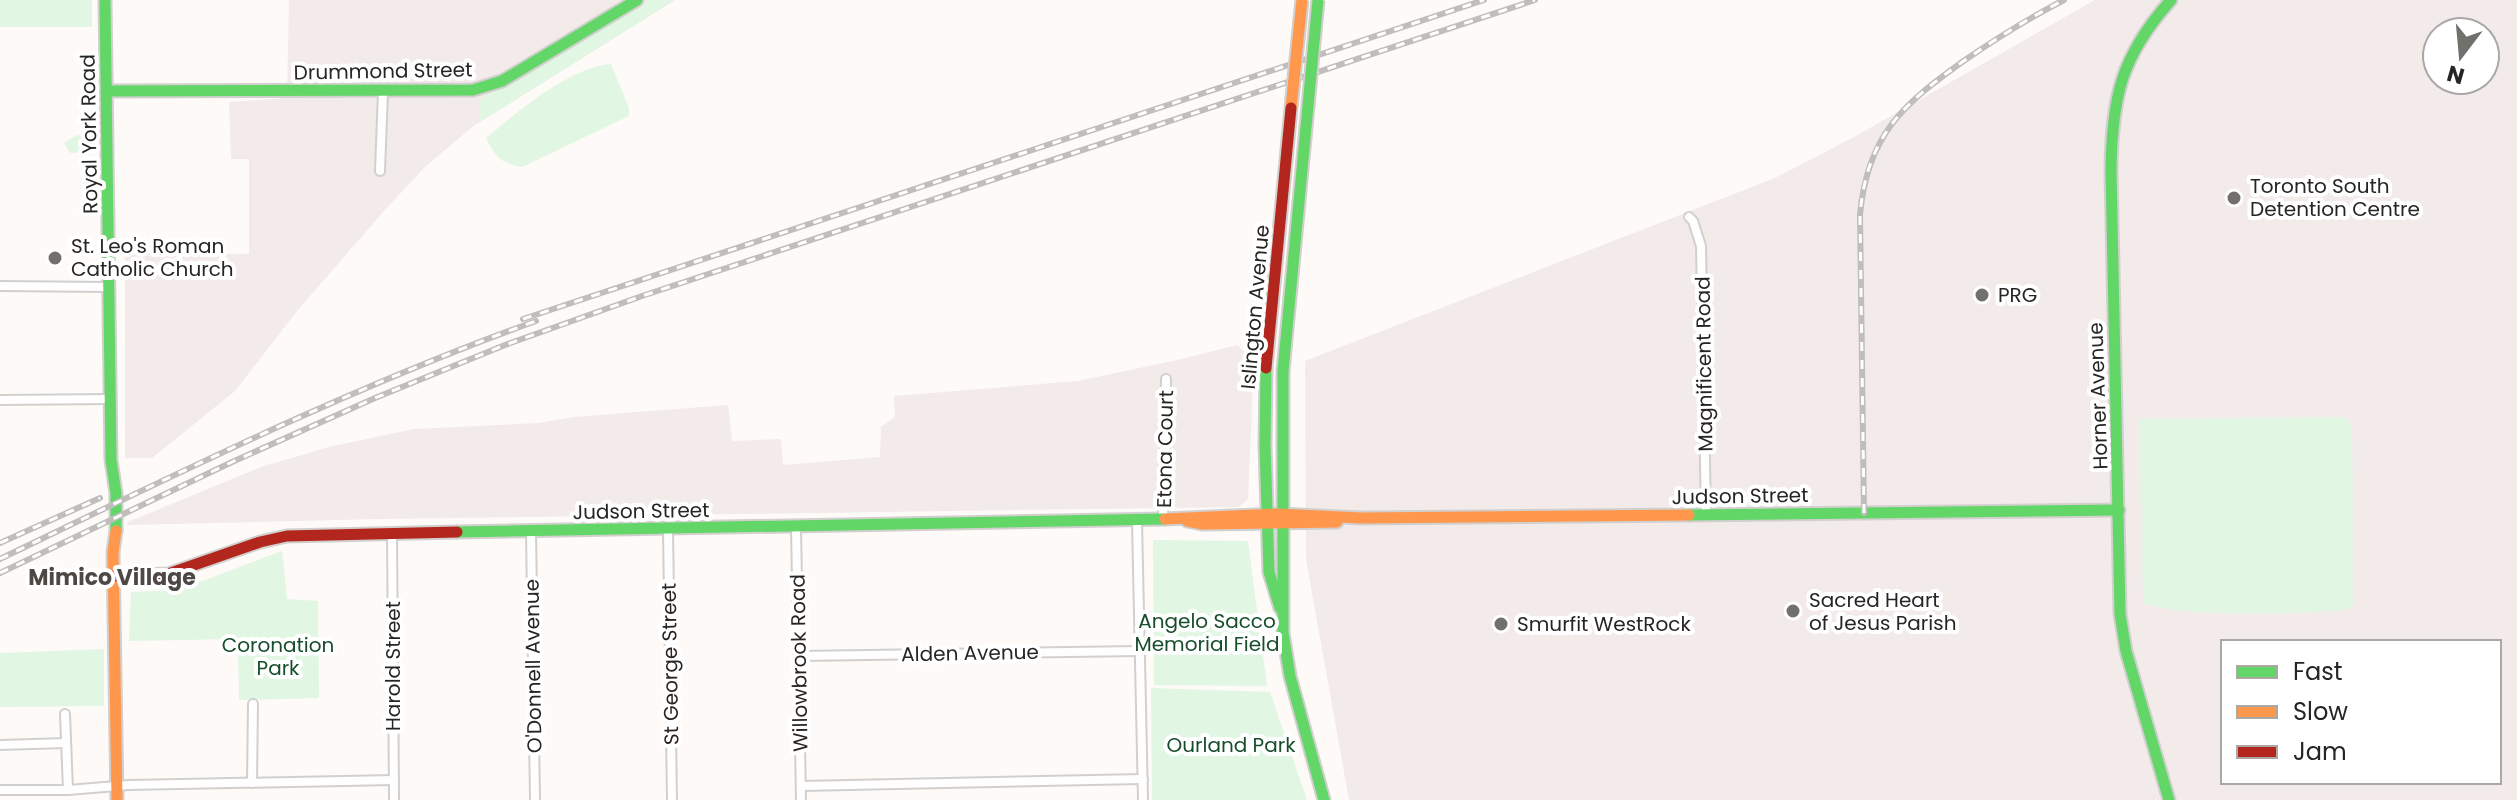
<svg xmlns="http://www.w3.org/2000/svg" width="2517" height="800" font-family="Poppins,sans-serif">
<style>
.industrial{fill:#f3eaea;fill-rule:evenodd}
.green{fill:#e1f6e3}
.lines{fill:none;stroke-linecap:round;stroke-linejoin:round}
.street-casing{stroke:#d2d0ce;stroke-width:12}
.fast-casing{stroke:#d2d0ce;stroke-width:15}
.slow-casing{stroke:#d2d0ce;stroke-width:15}
.jam-casing{stroke:#d2d0ce;stroke-width:15}
.street{stroke:#fffefe;stroke-width:8}
.fast{stroke:#63d668;stroke-width:11}
.slow{stroke:#ff974d;stroke-width:11}
.jam{stroke:#b3261e;stroke-width:11}
.rail-casing{stroke:#bfbebd;stroke-width:6}
.rail{stroke:#fff;stroke-width:3;stroke-dasharray:9;stroke-linecap:butt}
.fast-bridge-casing{stroke:#d2d0ce;stroke-width:15;stroke-linecap:butt}
.slow-bridge-casing{stroke:#d2d0ce;stroke-width:15;stroke-linecap:butt}
.jam-bridge-casing{stroke:#d2d0ce;stroke-width:15;stroke-linecap:butt}
.fast-bridge{stroke:#63d668;stroke-width:11}
.slow-bridge{stroke:#ff974d;stroke-width:11}
.jam-bridge{stroke:#b3261e;stroke-width:11}
.poi-dot{fill:#72706d;stroke:#fff;stroke-width:3}
.labels{text-anchor:middle;dominant-baseline:central;stroke-width:8;stroke-linejoin:round;paint-order:stroke}
.street-label{font-size:20px;fill:#272523;stroke:#fff}
.poi-label{font-size:20px;fill:#272523;stroke:#fff;text-anchor:start}
.park-label{font-size:20px;fill:#174d2b;stroke:#fff}
.neighbourhood-label{font-size:22px;font-weight:bold;fill:#4e4844;stroke:#fff}
</style>
<rect width="100%" height="100%" fill="#fdfaf7"/>
<g class="industrial">
<polygon points="289,0 675,0 472,127 424,168 383,212 297,311 235,391 152,458 125,458 125,253 249,254 249,159 231,159 229,102 287,98"/>
<path d="M2095,0h422v800h-1168l-43,-241 -1,-198 470,-183 79,-41zM2437,32h48v48h-48zM2223,642h276v140h-276z"/>
<polygon points="1237,345 1254,361 1248,499 1239,507 378,519 127,525 128,522 261,467 329,447 414,429 539,423 574,417 728,405 732,441 781,439 783,465 880,457 881,427 895,417 894,396 1078,381 1182,359"/>
</g>
<g class="green">
<rect x="0" y="0" width="92" height="27"/>
<path d="M649,0h26l-195,122c-3,-23 2,-28 23,-35z"/>
<path d="M611,64l18,44v8l-107,51c-22,-4 -26,-10 -36,-29 31,-26 84,-71 125,-74z"/>
<path d="M77,135l12,3c0,12 -9,15 -19,15l-6,-10z"/>
<path d="M2346,417l6,9 2,176 -5,7c-33,5 -183,9 -206,-7l-4,-183z"/>
<polygon points="1153,540 1248,541 1267,686 1154,685"/>
<polygon points="282,551 287,599 318,601 319,698 239,700 238,645 233,639 129,641 131,592 179,590"/>
<polygon points="104,649 104,706 0,707 0,653"/>
<polygon points="1151,688 1270,692 1307,800 1152,800"/>
</g>
<g class="lines">
<defs>
<g id="street">
<polyline points="380,171 383,91"/>
<polyline points="1689,217 1693,221 1701,246 1706,515"/>
<polyline points="0,286 109,287"/>
<polyline points="0,400 111,399"/>
<polyline points="1163,520 1166,379"/>
<polyline points="1137,521 1143,800"/>
<polyline points="796,527 801,800"/>
<polyline points="668,529 672,800"/>
<polyline points="531,531 535,800"/>
<polyline points="392,533 394,800"/>
<polyline points="800,656 1140,651"/>
<polyline points="65,714 68,790"/>
<polyline points="0,745 66,743"/>
<polyline points="252,783 253,704"/>
<polyline points="801,786 1143,779"/>
<polyline points="0,790 68,790 129,785 394,780"/>
</g>
<g id="fast">
<polyline points="105,0 111,460 116,493 116,531"/>
<polyline points="107,91 473,90 502,81 637,0"/>
<polyline points="1266,368 1265,446 1269,572 1280,608"/>
<polyline points="1283,371 1283,633 1290,676 1324,800"/>
<polyline points="1689,515 2119,510"/>
<polyline points="457,532 1165,519"/>
<path d="M2169,800l-43,-149 -6,-37 -9,-444c1,-73 10,-114 60,-170"/>
</g>
<g id="slow">
<polyline points="1165,519 1278,514 1362,518 1689,515"/>
<polyline points="1187,521 1202,524 1337,522"/>
<polyline points="116,531 113,552 117,800"/>
</g>
<polyline id="jam" points="113,576 168,574 260,542 287,536 457,532"/>
</defs>
<use href="#street" class="street-casing"/>
<use href="#fast" class="fast-casing"/>
<use href="#slow" class="slow-casing"/>
<use href="#jam" class="jam-casing"/>
<use href="#street" class="street"/>
<use href="#fast" class="fast"/>
<use href="#slow" class="slow"/>
<use href="#jam" class="jam"/>
<defs>
<g id="rail">
<polyline points="523,319 1484,0"/>
<path d="M1864,513l-4,-298c7,-80 43,-111 105,-155 32,-22 64,-42 99,-60"/>
<polyline points="0,543 100,498"/>
<path d="M0,559c176,-85 352,-172 536,-238"/>
<polyline points="0,573 232,462 375,398 505,345 642,296 1535,0"/>
</g>
</defs>
<use href="#rail" class="rail-casing"/>
<use href="#rail" class="rail"/>
<defs>
<polyline id="fast-bridge" points="1283,371 1318,0"/>
<polyline id="slow-bridge" points="1291,108 1302,0"/>
<polyline id="jam-bridge" points="1266,368 1291,108"/>
</defs>
<use href="#fast-bridge" class="fast-bridge-casing"/>
<use href="#slow-bridge" class="slow-bridge-casing"/>
<use href="#jam-bridge" class="jam-bridge-casing"/>
<use href="#fast-bridge" class="fast-bridge"/>
<use href="#slow-bridge" class="slow-bridge"/>
<use href="#jam-bridge" class="jam-bridge"/>
</g>
<g class="poi-dot">
<circle cx="2234" cy="198" r="8"/>
<circle cx="55" cy="258" r="8"/>
<circle cx="1982" cy="295" r="8"/>
<circle cx="1793" cy="611" r="8"/>
<circle cx="1501" cy="624" r="8"/>
</g>
<g class="labels">
<g class="street-label">
<text transform="translate(383 71) rotate(-1)">Drummond Street</text>
<text transform="translate(89 134) rotate(-91)">Royal York Road</text>
<text transform="translate(1255 307) rotate(-85)">Islington Avenue</text>
<text transform="translate(1704 364) rotate(-91)">Magnificent Road</text>
<text transform="translate(2098 396) rotate(-92)">Horner Avenue</text>
<text transform="translate(1165 449) rotate(-89)">Etona Court</text>
<text transform="translate(1740 496) rotate(-1)">Judson Street</text>
<text transform="translate(641 511) rotate(-1)">Judson Street</text>
<text transform="translate(970 653) rotate(-1)">Alden Avenue</text>
<text transform="translate(799 663) rotate(-91)">Willowbrook Road</text>
<text transform="translate(670 664) rotate(-91)">St George Street</text>
<text transform="translate(393 666) rotate(-90)">Harold Street</text>
<text transform="translate(533 666) rotate(-91)">O'Donnell Avenue</text>
</g>
<g class="poi-label">
<text x="2250" y="186">Toronto South<tspan x="2250" dy="23">Detention Centre</tspan></text>
<text x="71" y="246">St. Leo's Roman<tspan x="71" dy="23">Catholic Church</tspan></text>
<text x="1998" y="295">PRG</text>
<text x="1809" y="600">Sacred Heart<tspan x="1809" dy="23">of Jesus Parish</tspan></text>
<text x="1517" y="624">Smurfit WestRock</text>
</g>
<g class="park-label">
<text x="1207" y="621">Angelo Sacco<tspan x="1207" dy="23">Memorial Field</tspan></text>
<text x="278" y="645">Coronation<tspan x="278" dy="23">Park</tspan></text>
<text x="1231" y="745">Ourland Park</text>
</g>
<g class="neighbourhood-label">
<text x="112" y="577">Mimico Village</text>
</g>
</g>
<rect x="2221" y="640" width="280" height="144" fill="#ffffff" stroke="#a9a8a7" stroke-width="2"/>
<rect x="2237" y="666" width="40" height="12" fill="#63d668" stroke="#a9a8a7" stroke-width="2"/>
<text x="2293" y="680" font-size="24" fill="#272523">Fast</text>
<rect x="2237" y="706" width="40" height="12" fill="#ff974d" stroke="#a9a8a7" stroke-width="2"/>
<text x="2293" y="720" font-size="24" fill="#272523">Slow</text>
<rect x="2237" y="746" width="40" height="12" fill="#b3261e" stroke="#a9a8a7" stroke-width="2"/>
<text x="2293" y="760" font-size="24" fill="#272523">Jam</text>
<g transform="translate(2461 56) rotate(196)"><circle r="38" fill="#ffffff" stroke="#a9a8a7" stroke-width="2"/>
<path d="M0-6L14 30L0 20L-14 30Z" fill="#72706d"/>
<text y="-12" font-size="22" font-weight="bold" text-anchor="middle" fill="#272523">N</text>
</g>
</svg>
